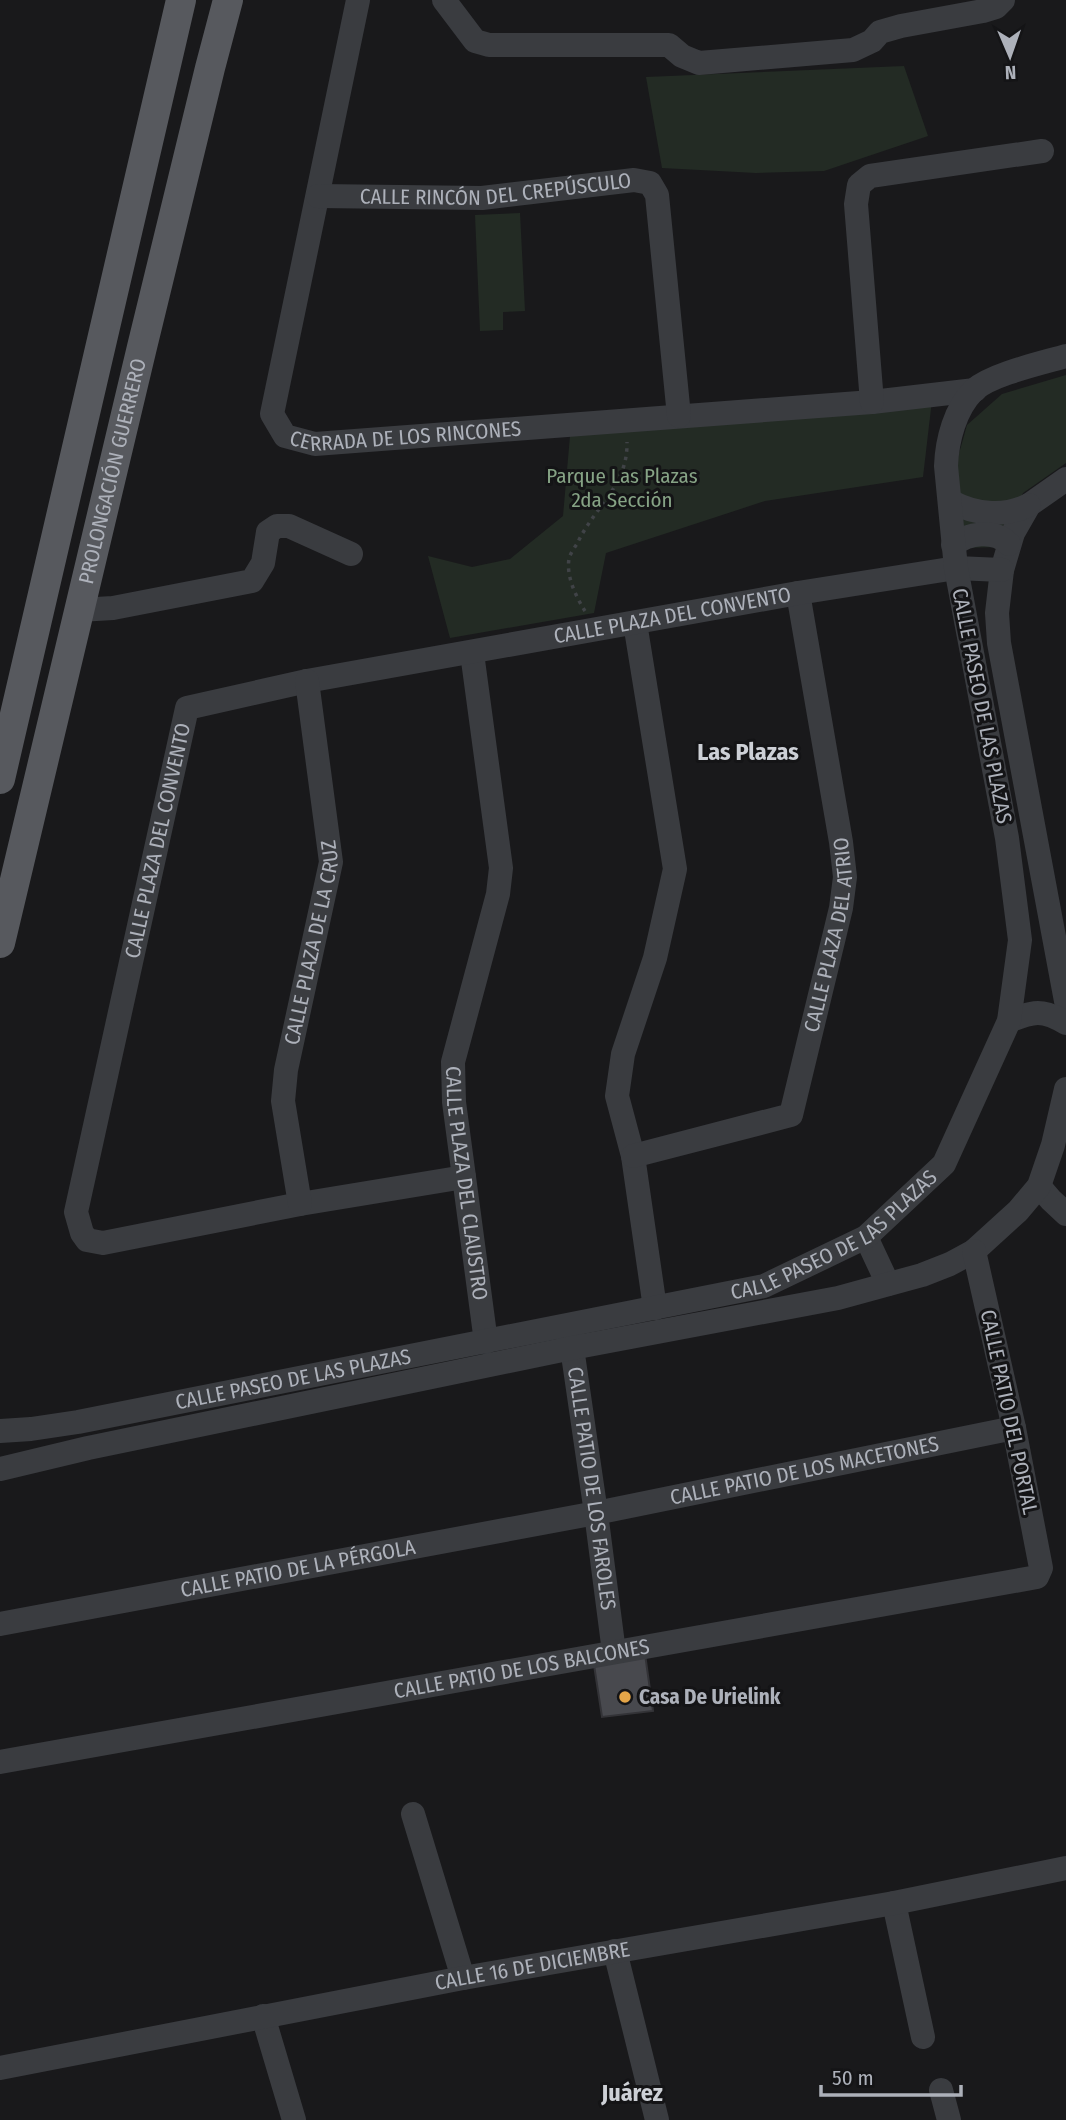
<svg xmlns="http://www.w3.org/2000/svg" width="1066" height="2120" font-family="'Fira Sans Condensed',sans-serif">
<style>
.green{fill:#232b24}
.building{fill:#48494e;stroke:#333337;stroke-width:2}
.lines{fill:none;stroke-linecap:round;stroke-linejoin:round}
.path{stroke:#404347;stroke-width:3.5;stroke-dasharray:3.5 5;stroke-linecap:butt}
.minor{stroke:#3a3c40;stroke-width:24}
.major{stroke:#57595e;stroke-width:30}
.poi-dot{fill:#e4a548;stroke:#141416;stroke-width:2.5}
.labels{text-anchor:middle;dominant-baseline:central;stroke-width:6;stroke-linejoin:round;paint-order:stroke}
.street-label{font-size:21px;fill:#adb1ba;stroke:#141416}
.park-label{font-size:21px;fill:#86a385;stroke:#141416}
.poi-label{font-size:21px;font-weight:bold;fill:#adb1ba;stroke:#141416;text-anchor:start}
.quarter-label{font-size:24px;font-weight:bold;fill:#cdd0d6;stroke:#141416}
</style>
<rect width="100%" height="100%" fill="#19191b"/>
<g class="green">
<polygon points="904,66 928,136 824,171 756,173 662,168 646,77"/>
<polygon points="520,213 525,311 503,312 503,330 480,331 475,215"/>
<polygon points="1066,375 1066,463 1023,493 999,547 961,548 955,468 967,425 1002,394"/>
<polygon points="932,400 923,477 765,501 606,553 594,613 450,638 428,556 472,567 510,559 563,516 570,436"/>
</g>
<polygon class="building" points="645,1654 653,1711 602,1717 594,1665"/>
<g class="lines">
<path class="path" d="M585,611c-9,-14 -19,-35 -16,-52 1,-5 5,-11 8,-15 17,-37 51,-58 50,-102"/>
<g class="minor">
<path id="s1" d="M358,0l-86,414 13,22 30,8 557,-42 103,-12"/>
<polyline points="444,0 475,41 489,45 669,45 682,56 699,63 853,50 872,41 880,32 901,26 983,11 996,7 1003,0"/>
<path id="s2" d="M318,196l164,2 152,-18 16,3 7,12 22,221"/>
<polyline points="872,402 856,204 859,185 870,176 1042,151"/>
<polyline points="1066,479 1029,505 1013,533 1002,570 997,613 999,643 1066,1001"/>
<path d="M950,501c24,13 53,17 79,4"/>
<path d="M953,545c15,-12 41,-16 56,-1"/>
<polyline points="79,610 113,608 252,581 263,563 268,532 277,526 289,526 351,554"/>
<polyline points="635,623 675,869 655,958 623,1054 617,1096 633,1156 655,1308"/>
<path id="s3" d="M472,653l29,215 -3,26 -45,168 1,40 32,240"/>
<path d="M1009,1021c24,-10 34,-12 57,2"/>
<path id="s4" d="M633,1156l158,-41 50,-207 4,-31 -4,-35 -43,-249"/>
<path id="s5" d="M464,1177l-164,27 -197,39 -16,-3 -5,-7 -6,-21 111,-504 120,-27 491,-88 158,-25 46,2"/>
<polyline points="1039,1186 1051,1200 1066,1214"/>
<path id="s6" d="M300,1204l-17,-103 3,-31 45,-208 -24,-181"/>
<polyline points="866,1237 888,1284"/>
<path id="s7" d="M570,1334l26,179 18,139"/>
<path id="s8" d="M0,1431l31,-2 47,-7 686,-136 102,-49 78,-73 65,-143 11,-81 -13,-102 -51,-270 -10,-102c1,-26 9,-57 28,-76 18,-16 68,-27 92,-34"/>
<polyline points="0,1469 88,1448 572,1348 838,1298 922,1275 950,1264 974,1251 1018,1211 1039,1186 1053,1145 1066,1089"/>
<path id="s9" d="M0,1624l596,-111 418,-85"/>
<path id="s10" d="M0,1762l1037,-185 4,-9 -27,-140 -40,-177"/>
<polyline points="413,1814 463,1978"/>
<polyline points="894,1903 923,2037"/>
<polyline points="615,1951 657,2120"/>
<polyline points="263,2016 294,2120"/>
<path id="s11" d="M0,2068l463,-90 431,-75 172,-35"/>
<polyline points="941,2090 949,2120"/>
</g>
<g class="major">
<polyline points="0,779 181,0"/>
<path id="s12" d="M0,943l142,-596 68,-279 18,-68"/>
</g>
</g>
<circle class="poi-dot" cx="625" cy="1697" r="7"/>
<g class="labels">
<g class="street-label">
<text stroke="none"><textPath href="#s2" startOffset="178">CALLE RINCÓN DEL CREPÚSCULO</textPath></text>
<text stroke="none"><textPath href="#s1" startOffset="570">CERRADA DE LOS RINCONES</textPath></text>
<text stroke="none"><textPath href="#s12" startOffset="485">PROLONGACIÓN GUERRERO</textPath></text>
<text stroke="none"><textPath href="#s5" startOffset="1424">CALLE PLAZA DEL CONVENTO</textPath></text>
<text transform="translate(982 706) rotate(79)">CALLE PASEO DE LAS PLAZAS</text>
<text stroke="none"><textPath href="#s5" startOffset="794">CALLE PLAZA DEL CONVENTO</textPath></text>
<text stroke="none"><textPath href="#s4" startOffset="348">CALLE PLAZA DEL ATRIO</textPath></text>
<text stroke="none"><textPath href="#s6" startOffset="266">CALLE PLAZA DE LA CRUZ</textPath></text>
<text stroke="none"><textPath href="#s3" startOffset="539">CALLE PLAZA DEL CLAUSTRO</textPath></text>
<text stroke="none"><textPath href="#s8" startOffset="864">CALLE PASEO DE LAS PLAZAS</textPath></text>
<text stroke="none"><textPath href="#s8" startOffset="298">CALLE PASEO DE LAS PLAZAS</textPath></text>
<text transform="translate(1009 1412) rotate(78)">CALLE PATIO DEL PORTAL</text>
<text stroke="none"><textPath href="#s9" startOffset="819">CALLE PATIO DE LOS MACETONES</textPath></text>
<text stroke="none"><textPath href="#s7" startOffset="156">CALLE PATIO DE LOS FAROLES</textPath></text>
<text stroke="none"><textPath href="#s9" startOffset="303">CALLE PATIO DE LA PÉRGOLA</textPath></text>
<text stroke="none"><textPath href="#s10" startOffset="530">CALLE PATIO DE LOS BALCONES</textPath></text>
<text stroke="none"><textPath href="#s11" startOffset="542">CALLE 16 DE DICIEMBRE</textPath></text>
</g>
<g class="park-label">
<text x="622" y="476">Parque Las Plazas<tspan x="622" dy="24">2da Sección</tspan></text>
</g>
<g class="poi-label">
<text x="639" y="1697">Casa De Urielink</text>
</g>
<g class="quarter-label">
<text x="748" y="752">Las Plazas</text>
<text x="632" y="2093">Juárez</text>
</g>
</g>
<g transform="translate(1010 56) rotate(178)" stroke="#141416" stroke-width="5" paint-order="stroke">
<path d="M0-5L12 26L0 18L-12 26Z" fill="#adb1ba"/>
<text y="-10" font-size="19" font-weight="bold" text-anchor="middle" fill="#adb1ba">N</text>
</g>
<path d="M821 2085v10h140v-10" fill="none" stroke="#adb1ba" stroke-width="3.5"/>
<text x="832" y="2085" font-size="21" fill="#adb1ba" stroke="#141416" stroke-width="5" paint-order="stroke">50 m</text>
</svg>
